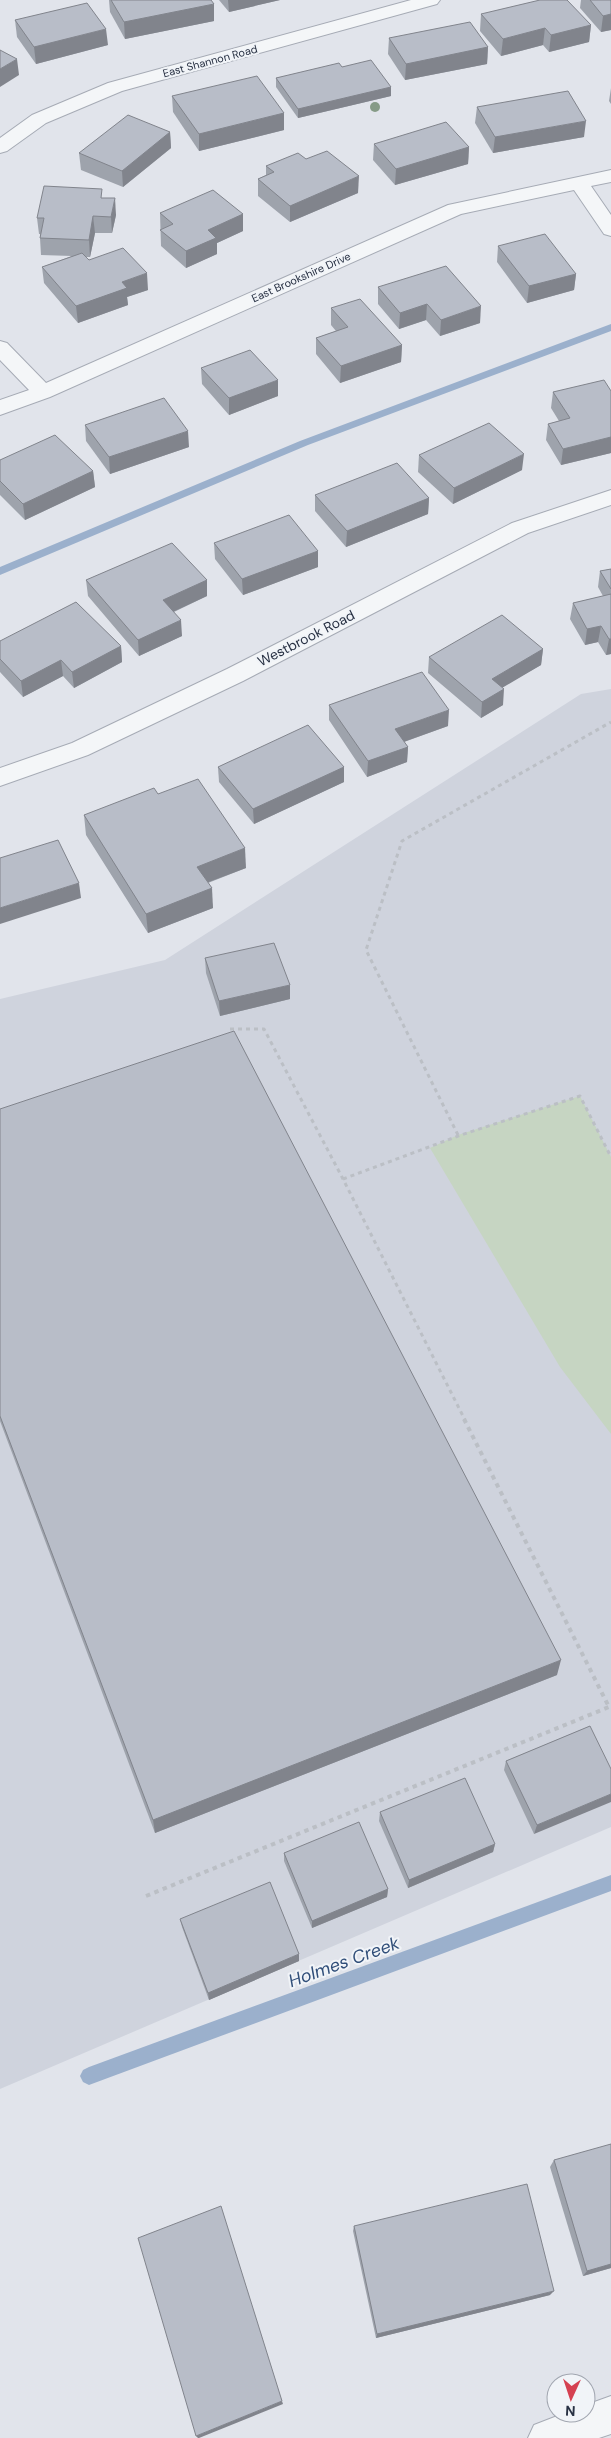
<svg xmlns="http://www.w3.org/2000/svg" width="611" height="2438" font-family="'DM Sans',sans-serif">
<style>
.built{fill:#cfd3dd}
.green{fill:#c6d5c2}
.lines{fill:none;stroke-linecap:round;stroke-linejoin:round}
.stream{fill:#9bb0cc;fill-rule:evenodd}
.minor-casing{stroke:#a6abb5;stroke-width:2}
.path-far1{stroke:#bbbfc5;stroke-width:3;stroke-dasharray:4 4;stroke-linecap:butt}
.path{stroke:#bbbfc5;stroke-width:4;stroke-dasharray:4.5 4.5;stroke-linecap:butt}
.minor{fill:#f4f6f8;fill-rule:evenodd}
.tree{fill:#869b87}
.wall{fill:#9ea3ac}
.shaded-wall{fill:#81848c}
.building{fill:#b8bdc8;stroke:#81848c}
.labels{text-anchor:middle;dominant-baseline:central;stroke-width:4;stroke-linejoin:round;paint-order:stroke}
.far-street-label{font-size:11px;fill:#283143;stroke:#f1f4f8}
.street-label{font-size:14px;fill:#283143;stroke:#f1f4f8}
.near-water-label{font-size:18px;font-style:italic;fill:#304e79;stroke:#f1f4f8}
</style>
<rect width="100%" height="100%" fill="#e1e4eb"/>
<polygon class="built" points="611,689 611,1827 0,2089 0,999 165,960 581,694"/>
<polygon class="green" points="580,1096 611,1157 611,1434 560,1367 430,1148 458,1135"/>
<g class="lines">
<g class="stream">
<polygon points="611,324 611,331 308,445 0,575 0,567 300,441"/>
<polygon points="611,1875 611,1891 89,2085 83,2082 80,2076 83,2070 89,2067"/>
</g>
<defs>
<g id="minor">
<polygon points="411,0 440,0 437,4 122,91 46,123 7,151 0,153 0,138 32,115 108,83"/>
<polygon points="611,170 611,182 591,186 611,215 611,236 604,234 574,190 461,214 50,397 0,415 0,400 29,390 0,360 0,341 7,343 46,383 448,205"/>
<polygon points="611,490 611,505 528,533 243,681 88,755 0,786 0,768 72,743 227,669 512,523"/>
<polygon points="611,2396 611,2434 599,2438 528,2438 534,2425 565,2413 586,2413 586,2405"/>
</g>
</defs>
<use href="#minor" class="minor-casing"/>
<g class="path-far1">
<polyline points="230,1029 264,1029 343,1179 465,1420"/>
<polyline points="458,1135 366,950 402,841 611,722"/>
<polyline points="343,1179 461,1135 580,1096 611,1157"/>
</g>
<g class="path">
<polyline points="464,1419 609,1707"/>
<polyline points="146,1896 609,1707 611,1704"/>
</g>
<use href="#minor" class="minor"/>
</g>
<circle class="tree" cx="375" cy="107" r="5"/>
<g class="wall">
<polygon points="109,0 211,0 214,21 125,39 110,12"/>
<polygon points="219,0 280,0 229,12"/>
<polygon points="581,0 611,0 611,30 601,32 580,8"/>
<polygon points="481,14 591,25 589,42 549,52 543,45 501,56 480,31"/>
<polygon points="15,20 108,45 36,64 17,37"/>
<polygon points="389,38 488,47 487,64 405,80 388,54"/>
<polygon points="342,67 391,87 391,96 298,118 276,87 276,78"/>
<polygon points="611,88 611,104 609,101"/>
<polygon points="172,96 284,113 284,130 199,151 173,112"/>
<polygon points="477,107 584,137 493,153 475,123"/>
<polygon points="170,132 171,148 123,187 81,170 79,153"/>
<polygon points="374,144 469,147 468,164 395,185 373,160"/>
<polygon points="306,159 358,193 290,222 258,196 258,179 266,175 266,166"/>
<polygon points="103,198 116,215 112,233 95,233 90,257 85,257 89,260 148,290 127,297 128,305 78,323 44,283 42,267 72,256 41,255 40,238 40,234 39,234 37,218"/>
<polygon points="160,213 243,214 243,231 217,243 217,254 186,268 161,246"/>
<polygon points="498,246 576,274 574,290 527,303 497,262"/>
<polygon points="378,287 480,323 440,336 426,320 399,329 378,304"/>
<polygon points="331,308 402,345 401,362 340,383 316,354 316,338 336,331 331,325"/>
<polygon points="201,368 278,396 229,415 202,384"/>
<polygon points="611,391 611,453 561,465 546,440 548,424 559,421 551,408 553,392"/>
<polygon points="85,425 189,447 110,474 86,441"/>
<polygon points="419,455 522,470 453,504 418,472"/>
<polygon points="0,460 93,471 95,487 25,520 0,495"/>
<polygon points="315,495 429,498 428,514 346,547 315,511"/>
<polygon points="214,543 318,551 318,567 243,595 215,559"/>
<polygon points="611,569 611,654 606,655 598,642 585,645 570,619 573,603 603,596 598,587 600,571"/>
<polygon points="86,580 207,580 207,596 174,612 182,636 139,656 88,596"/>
<polygon points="0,641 121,646 122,662 74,688 63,676 23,697 0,672"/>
<polygon points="543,649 541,665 502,687 503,705 481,718 428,673 429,657"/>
<polygon points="329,705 448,726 404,742 408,747 407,762 367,777 329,720"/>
<polygon points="218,767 344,767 344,782 254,824 219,782"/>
<polygon points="158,794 246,868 208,883 213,908 148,933 86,835 84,815"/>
<polygon points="205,958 290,999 220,1016 206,973"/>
<polygon points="0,1109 557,1675 155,1833 0,1421"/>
<polygon points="590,1726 534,1834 504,1770 506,1761"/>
<polygon points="380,1812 495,1844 493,1852 408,1888 379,1821"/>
<polygon points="284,1853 388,1889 387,1897 312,1928 284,1861"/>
<polygon points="180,1919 299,1961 209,2000 182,1927"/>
<polygon points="554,2160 611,2268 583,2276 550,2167"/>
<polygon points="354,2226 550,2295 376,2338 353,2231"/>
</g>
<g class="shaded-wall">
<polygon points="228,0 280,0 229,12"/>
<polygon points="214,4 214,21 125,39 124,22"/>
<polygon points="611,14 611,30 601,32 603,16"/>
<polygon points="591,25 589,42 549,52 551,35"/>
<polygon points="545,28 543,45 501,56 503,39"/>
<polygon points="106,29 108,45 36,64 34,47"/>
<polygon points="488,47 487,64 405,80 406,64"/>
<polygon points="17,59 19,75 0,87 0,69"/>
<polygon points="391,87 391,96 298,118 298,109"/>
<polygon points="284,113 284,130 199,151 199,134"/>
<polygon points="586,121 584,137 493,153 495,137"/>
<polygon points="170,132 171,148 123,187 122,171"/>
<polygon points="469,147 468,164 395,185 396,169"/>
<polygon points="359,176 358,193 290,222 290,206"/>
<polygon points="115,198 116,215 112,233 111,217"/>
<polygon points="243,214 243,231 217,243 217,254 186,268 186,251 208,230"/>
<polygon points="93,216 95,233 90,257 89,240"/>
<polygon points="147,273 148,290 127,297 128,305 78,323 76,306 122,282"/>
<polygon points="576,274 574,290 527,303 529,286"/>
<polygon points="427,304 426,320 399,329 400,313"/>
<polygon points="481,306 480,323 440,336 441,320"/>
<polygon points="402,345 401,362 340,383 341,366"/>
<polygon points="278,380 278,396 229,415 229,398"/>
<polygon points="188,431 189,447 110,474 109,457"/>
<polygon points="611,437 611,453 561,465 563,449"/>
<polygon points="524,454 522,470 453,504 454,488"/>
<polygon points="93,471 95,487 25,520 23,504"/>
<polygon points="429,498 428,514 346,547 347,531"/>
<polygon points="318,551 318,567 243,595 242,579"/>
<polygon points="207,580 207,596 164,616 163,600"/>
<polygon points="181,620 182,636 139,656 138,640"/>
<polygon points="601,626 598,642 585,645 587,629"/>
<polygon points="609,639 611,639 611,654 606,655"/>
<polygon points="121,646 122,662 74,688 72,672"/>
<polygon points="543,649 541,665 490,695 492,679"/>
<polygon points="61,660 63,676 23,697 21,681"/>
<polygon points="504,689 503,705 481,718 482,702"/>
<polygon points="449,710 448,726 395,745 395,729"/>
<polygon points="408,747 407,762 367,777 368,761"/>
<polygon points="344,767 344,782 254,824 253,809"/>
<polygon points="245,848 246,868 198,886 197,867"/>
<polygon points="79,883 81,898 0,924 0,908"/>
<polygon points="212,888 213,908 148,933 146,914"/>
<polygon points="290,985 290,999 220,1016 219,1001"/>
<polygon points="561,1660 557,1675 155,1833 153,1820"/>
<polygon points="611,1794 611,1802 534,1834 537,1825"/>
<polygon points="495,1844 493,1852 408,1888 409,1880"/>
<polygon points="388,1889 387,1897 312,1928 312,1921"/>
<polygon points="299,1954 299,1961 209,2000 208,1993"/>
<polygon points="611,2264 611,2268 583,2276 587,2271"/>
<polygon points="554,2291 550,2295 376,2338 377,2334"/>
<polygon points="282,2401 283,2404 199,2438 198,2438 196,2436"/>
</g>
<g class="building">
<polygon points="111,0 211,0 214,4 124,22"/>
<polygon points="540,0 567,0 591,25 551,35 545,28 503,39 481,14"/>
<polygon points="590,0 611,0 611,14 603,16"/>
<polygon points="87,3 106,29 34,47 15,20"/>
<polygon points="470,22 488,47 406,64 389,38"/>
<polygon points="0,50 17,59 0,69"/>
<polygon points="371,60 391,87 298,109 276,78 339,63 342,67"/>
<polygon points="257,76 284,113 199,134 172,96"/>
<polygon points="568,91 586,121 495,137 477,107"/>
<polygon points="128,115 170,132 122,171 79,153"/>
<polygon points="446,122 469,147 396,169 374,144"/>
<polygon points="327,151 359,176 290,206 258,179 274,172 266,166 298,153 306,159"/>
<polygon points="44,186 102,189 101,198 115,198 111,217 93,216 89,240 40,238 44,218 37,218"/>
<polygon points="213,190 243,214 208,230 216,238 186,251 160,230 173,224 160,213"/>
<polygon points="545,234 576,274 529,286 498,246"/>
<polygon points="123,248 147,273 122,282 127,288 76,306 42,267 82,253 89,260"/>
<polygon points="446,266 481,306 441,320 427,304 400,313 378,287"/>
<polygon points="360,299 402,345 341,366 316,338 348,327 331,308"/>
<polygon points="250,350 278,380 229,398 201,368"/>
<polygon points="604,380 611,391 611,437 563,449 548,424 570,418 553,392"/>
<polygon points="164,398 188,431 109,457 85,425"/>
<polygon points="489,423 524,454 454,488 419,455"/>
<polygon points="55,435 93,471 23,504 0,481 0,460"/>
<polygon points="397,463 429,498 347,531 315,495"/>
<polygon points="289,515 318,551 242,579 214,543"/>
<polygon points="172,543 207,580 163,600 181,620 138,640 86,580"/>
<polygon points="611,569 611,589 600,571"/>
<polygon points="611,594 611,639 609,639 601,626 587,629 573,603"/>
<polygon points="76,602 121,646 72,672 61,660 21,681 0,659 0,641"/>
<polygon points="502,615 543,649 492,679 504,689 482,702 429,657"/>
<polygon points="422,672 449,710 395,729 408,747 368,761 329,705"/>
<polygon points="308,725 344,767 253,809 218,767"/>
<polygon points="198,779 245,848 197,867 212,888 146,914 84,815 154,788 158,794"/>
<polygon points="58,840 79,883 0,908 0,858"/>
<polygon points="274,943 290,985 219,1001 205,958"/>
<polygon points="234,1031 561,1660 153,1820 0,1416 0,1109"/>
<polygon points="590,1726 611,1769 611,1794 537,1825 506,1761"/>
<polygon points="465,1778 495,1844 409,1880 380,1812"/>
<polygon points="359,1822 388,1889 312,1921 284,1853"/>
<polygon points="270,1882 299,1954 208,1993 180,1919"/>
<polygon points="611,2144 611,2264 587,2271 554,2160"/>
<polygon points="527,2184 554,2291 377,2334 354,2226"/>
<polygon points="221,2206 282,2401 196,2436 138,2238"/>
</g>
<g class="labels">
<g class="far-street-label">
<text transform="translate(210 61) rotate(-15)">East Shannon Road</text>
<text transform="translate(301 277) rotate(-24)">East Brookshire Drive</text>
</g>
<g class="street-label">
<text transform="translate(306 638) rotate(-27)">Westbrook Road</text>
</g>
<g class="near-water-label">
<text transform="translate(344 1962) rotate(-20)">Holmes Creek</text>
</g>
</g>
<g transform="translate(571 2398) rotate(183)"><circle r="24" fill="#f1f4f8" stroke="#a1a6b0"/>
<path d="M0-4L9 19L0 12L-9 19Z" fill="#d54151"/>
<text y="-8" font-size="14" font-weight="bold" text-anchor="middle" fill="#283143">N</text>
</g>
</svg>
